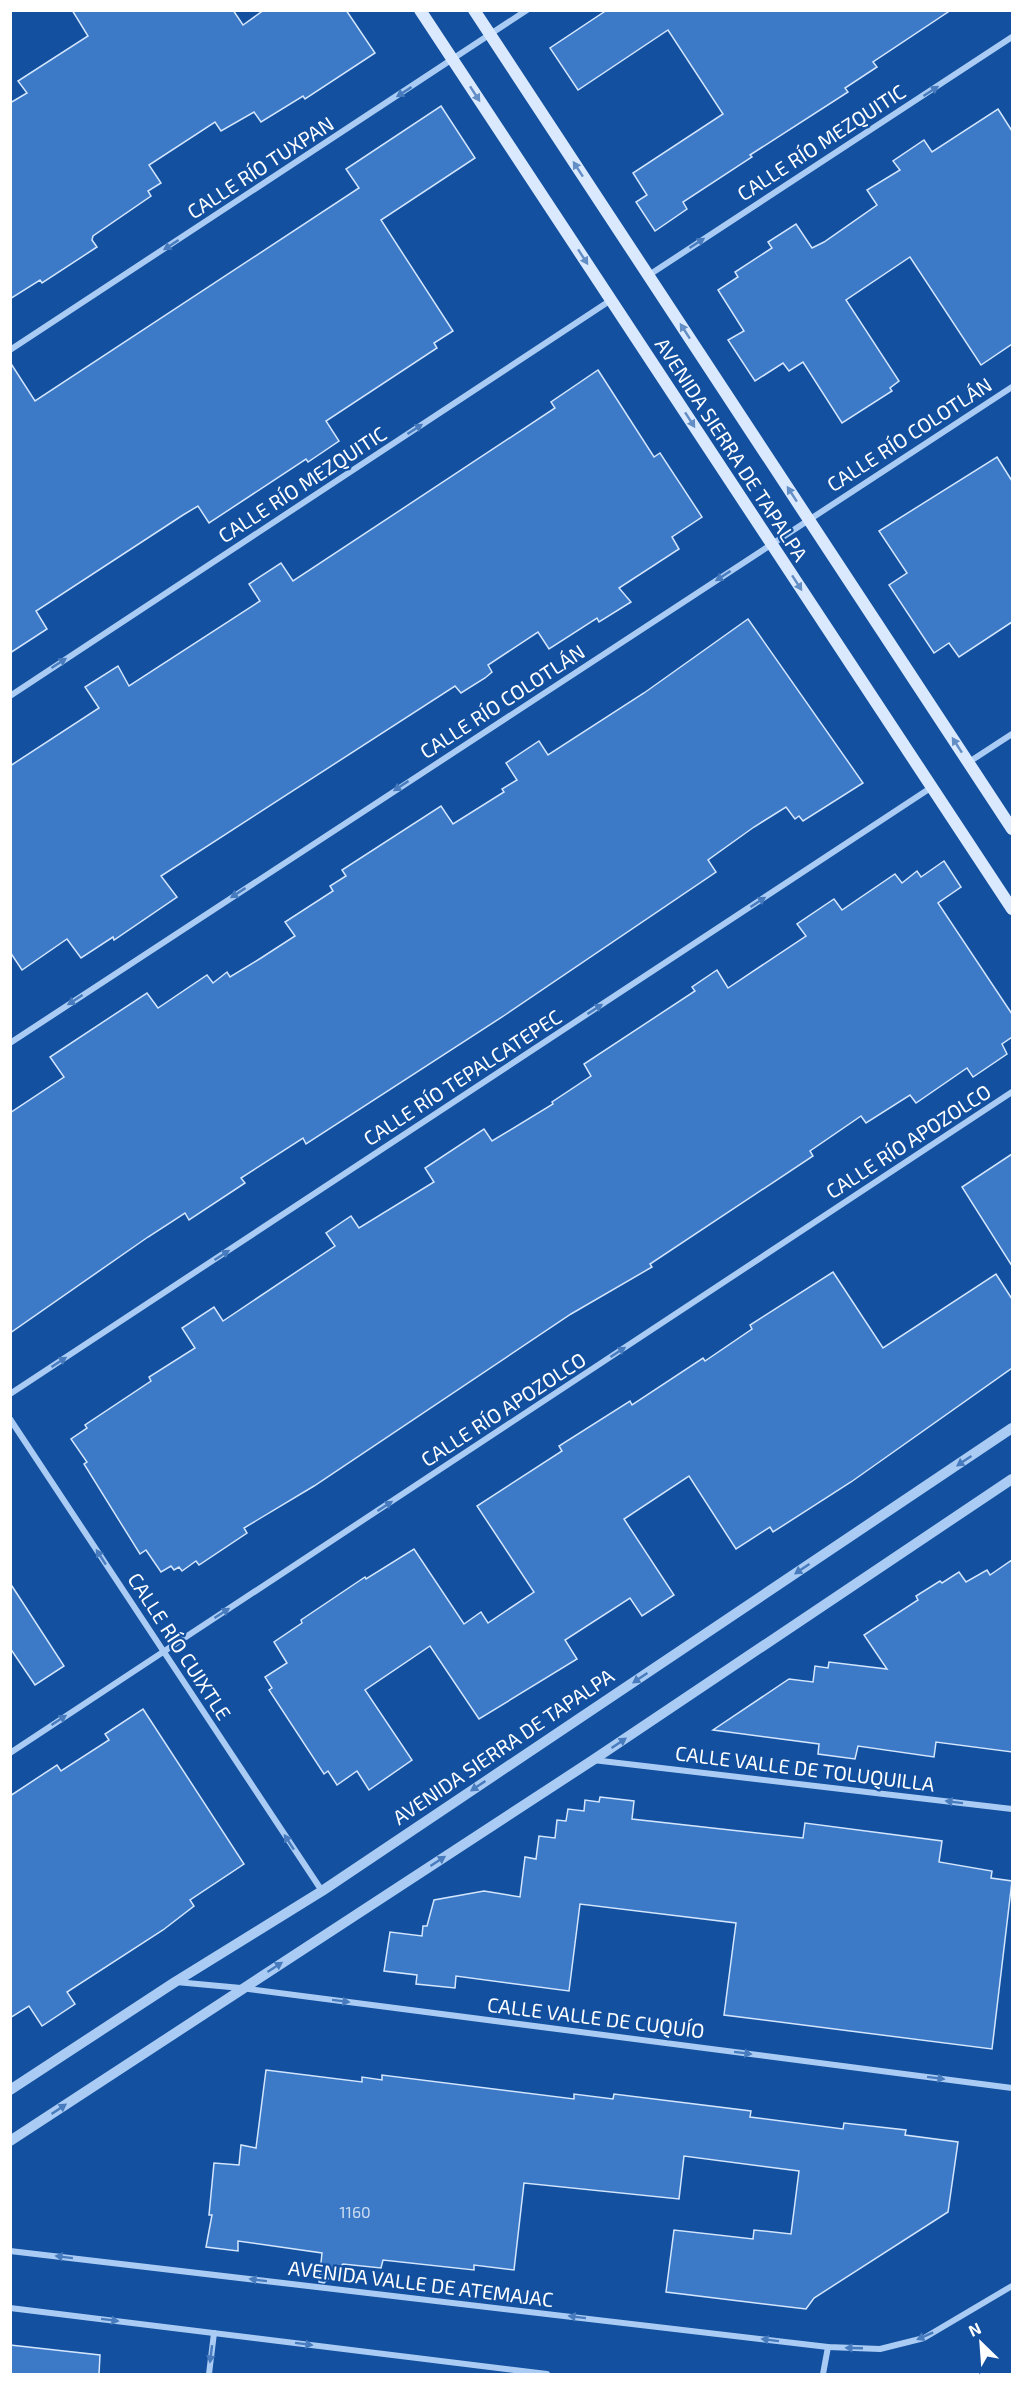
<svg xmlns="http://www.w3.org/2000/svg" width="1023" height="2385" font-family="'Exo 2',sans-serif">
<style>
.building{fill:#3c79c6;stroke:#d3e6fe;stroke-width:1.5}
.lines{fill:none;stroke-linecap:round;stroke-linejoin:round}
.minor{stroke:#aaccf4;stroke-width:6}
.tertiary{stroke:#aaccf4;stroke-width:10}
.secondary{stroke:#dae9fd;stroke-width:12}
.oneway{fill:#487bbd}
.oneway2{fill:#638dc5}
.labels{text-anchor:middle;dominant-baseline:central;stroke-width:4.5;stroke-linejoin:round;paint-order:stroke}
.number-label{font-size:16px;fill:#cedef1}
.street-label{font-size:20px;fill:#fff;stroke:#13509f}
</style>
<rect width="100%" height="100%" fill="#13509f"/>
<g class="building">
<polygon points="72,10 233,10 243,25 264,10 346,10 375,53 305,99 303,96 261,122 254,112 221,131 215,122 149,165 161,183 148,191 151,196 93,236 92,240 97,247 42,283 40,280 10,299 10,103 27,93 18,81 88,36"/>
<polygon points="607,10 951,10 873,62 877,67 845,88 848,92 750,155 752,157 683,202 687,209 655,231 636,202 647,195 633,173 723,114 668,30 578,90 550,48"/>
<polygon points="441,106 475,158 381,220 453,331 434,343 437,348 326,421 339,441 308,462 306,459 209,523 198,506 183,515 36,611 47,629 10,653 10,362 35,401 359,188 346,169"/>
<polygon points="998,109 1012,131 1012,344 981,365 910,257 846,300 899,381 890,388 892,391 842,423 803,362 789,371 783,363 755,381 728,340 744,331 718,290 738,277 735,272 772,248 768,242 796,224 812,248 824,242 877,205 867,190 900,170 893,161 924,140 932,152"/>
<polygon points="598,370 654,457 660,453 702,517 672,537 679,549 619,588 631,602 599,622 597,618 549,649 538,632 488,665 492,672 485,678 461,693 455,686 161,876 177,897 114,940 113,937 81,958 67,939 22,970 10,952 10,766 99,708 85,687 118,666 129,686 260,601 249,584 281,563 293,581 555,408 551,402"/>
<polygon points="997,457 1012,481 1012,622 959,657 949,643 934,653 889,585 907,573 879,531"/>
<polygon points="748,619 863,783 803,821 799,816 795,819 786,807 754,827 708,860 716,872 505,1015 306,1144 303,1138 241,1178 245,1183 189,1220 185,1213 148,1237 10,1333 10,1113 64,1077 50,1057 147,993 158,1008 207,975 213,983 227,972 230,977 261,958 295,936 285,922 333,891 330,886 346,876 342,870 441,806 453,824 504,792 502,789 517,780 506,763 539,741 548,755 644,693"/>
<polygon points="944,861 961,887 938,903 1012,1014 1012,1037 1002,1044 1007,1054 973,1077 967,1068 916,1103 910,1095 866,1123 861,1116 810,1151 813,1156 650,1264 652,1267 571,1314 314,1486 244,1528 247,1533 199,1565 196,1561 182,1571 179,1567 174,1570 171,1566 161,1572 146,1550 140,1554 84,1464 87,1462 71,1439 87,1428 85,1425 151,1381 149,1377 195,1348 182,1328 214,1307 223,1321 335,1246 326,1233 351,1216 359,1228 434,1182 425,1168 484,1129 492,1141 553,1104 552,1102 591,1076 584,1064 695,991 692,987 717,970 728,988 806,936 797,924 834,899 842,910 895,874 902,883 917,871 921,877"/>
<polygon points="1012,1154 1012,1266 962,1187"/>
<polygon points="833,1272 883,1348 996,1274 1012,1299 1012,1368 851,1482 773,1532 770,1527 736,1549 689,1476 624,1519 674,1595 642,1616 630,1598 565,1640 577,1659 479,1719 430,1646 365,1690 412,1760 369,1790 357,1771 337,1785 328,1771 324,1774 269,1690 272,1688 265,1677 287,1663 274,1642 302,1623 301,1620 365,1577 366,1579 414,1549 464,1624 481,1612 488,1623 534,1592 477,1506 562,1451 559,1446 630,1401 632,1405 703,1358 705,1361 752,1329 750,1325"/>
<polygon points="1012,1560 1012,1752 936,1742 934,1757 858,1746 855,1759 818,1754 819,1744 713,1730 789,1679 813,1682 815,1666 828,1668 829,1662 887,1669 864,1635 918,1600 916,1596 940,1581 942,1583 959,1572 966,1582 987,1570 990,1575"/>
<polygon points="10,1583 64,1666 35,1685 10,1648"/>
<polygon points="143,1709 244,1864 190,1900 194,1906 163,1930 67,1992 75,2004 42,2026 29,2006 10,2018 10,1796 57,1765 61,1771 109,1740 105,1734"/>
<polygon points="600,1797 634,1801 632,1819 803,1838 805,1823 942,1841 939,1862 992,1871 991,1878 1012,1881 992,2049 724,2015 736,1923 580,1904 569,1991 456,1976 455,1988 416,1984 417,1975 384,1971 390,1932 422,1936 423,1926 427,1926 434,1900 484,1891 520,1897 525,1857 536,1859 539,1836 555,1838 557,1820 566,1821 568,1809 584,1811 585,1800 599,1802"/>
<polygon points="266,2070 362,2082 362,2077 382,2080 382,2075 574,2099 574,2094 613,2099 614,2094 751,2111 750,2117 843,2129 844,2123 906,2130 905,2135 958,2142 948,2212 814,2298 806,2309 666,2292 674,2230 753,2239 754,2230 791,2234 799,2171 684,2156 679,2199 524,2183 514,2270 474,2265 474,2270 383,2260 381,2268 343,2264 324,2283 319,2282 322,2253 238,2241 238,2251 206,2247 212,2215 209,2215 214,2163 239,2165 241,2145 256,2148"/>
<polygon points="10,2345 100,2355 99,2374 10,2374"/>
</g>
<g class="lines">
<g class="minor">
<polyline points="649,275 1012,37"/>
<polyline points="10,350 527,10"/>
<polyline points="10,696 611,300"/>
<polyline points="969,762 1012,734"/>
<polyline points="10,1043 1012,387"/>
<polyline points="10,1394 932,787"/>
<polyline points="10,1419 322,1891"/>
<polyline points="10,1753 1012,1092"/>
<polyline points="593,1760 1012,1809"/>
<polyline points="176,1982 241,1988 1012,2088"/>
<polyline points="10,2251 828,2347 880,2349 924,2338 1012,2286"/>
<polyline points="10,2308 547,2374"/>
<polyline points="209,2374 214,2333"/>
<polyline points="823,2374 828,2347"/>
</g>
<g class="tertiary">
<polyline points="10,2090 175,1982 322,1891 1012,1428"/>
<polyline points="10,2141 593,1760 1012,1479"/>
</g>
<g class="secondary">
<polyline points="420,10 1012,909"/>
<polyline points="474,10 1012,829"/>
</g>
</g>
<defs><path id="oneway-solid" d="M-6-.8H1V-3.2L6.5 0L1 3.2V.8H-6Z" transform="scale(1.5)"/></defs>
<g class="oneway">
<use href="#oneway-solid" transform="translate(931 91) rotate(-33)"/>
<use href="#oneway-solid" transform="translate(404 92) rotate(147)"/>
<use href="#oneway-solid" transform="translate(697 243) rotate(-33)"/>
<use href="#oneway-solid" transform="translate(171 245) rotate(147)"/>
<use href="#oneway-solid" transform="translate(415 429) rotate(-33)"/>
<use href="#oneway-solid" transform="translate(723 576) rotate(147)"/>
<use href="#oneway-solid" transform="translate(59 663) rotate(-33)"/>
<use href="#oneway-solid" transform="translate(401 786) rotate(147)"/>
<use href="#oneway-solid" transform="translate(238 893) rotate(147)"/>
<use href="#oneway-solid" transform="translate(758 902) rotate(-33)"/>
<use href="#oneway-solid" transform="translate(75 1000) rotate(147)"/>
<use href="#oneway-solid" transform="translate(595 1009) rotate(-33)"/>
<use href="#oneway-solid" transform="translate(222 1255) rotate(-33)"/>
<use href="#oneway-solid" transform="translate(618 1352) rotate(-33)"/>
<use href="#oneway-solid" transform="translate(59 1362) rotate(-33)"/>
<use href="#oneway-solid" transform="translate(964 1461) rotate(146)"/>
<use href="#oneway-solid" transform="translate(385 1506) rotate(-33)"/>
<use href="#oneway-solid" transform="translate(101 1557) rotate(-123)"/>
<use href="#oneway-solid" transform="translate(802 1569) rotate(146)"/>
<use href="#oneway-solid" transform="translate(222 1613) rotate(-33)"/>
<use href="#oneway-solid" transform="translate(640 1678) rotate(146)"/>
<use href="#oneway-solid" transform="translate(59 1720) rotate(-33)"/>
<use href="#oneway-solid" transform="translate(619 1743) rotate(-34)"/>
<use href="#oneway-solid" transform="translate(478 1786) rotate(146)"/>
<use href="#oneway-solid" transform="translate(954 1802) rotate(-173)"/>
<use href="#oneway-solid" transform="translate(289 1842) rotate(-123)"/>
<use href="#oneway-solid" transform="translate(438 1861) rotate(-33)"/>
<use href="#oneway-solid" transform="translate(275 1967) rotate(-33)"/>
<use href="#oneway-solid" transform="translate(341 2001) rotate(7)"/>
<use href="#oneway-solid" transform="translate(743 2053) rotate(7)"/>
<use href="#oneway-solid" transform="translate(936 2078) rotate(7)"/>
<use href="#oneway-solid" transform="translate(59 2109) rotate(-34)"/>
<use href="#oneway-solid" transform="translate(64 2257) rotate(-173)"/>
<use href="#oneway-solid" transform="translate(258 2280) rotate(-173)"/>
<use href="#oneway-solid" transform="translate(577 2317) rotate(-173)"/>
<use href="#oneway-solid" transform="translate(110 2320) rotate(7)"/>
<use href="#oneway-solid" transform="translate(925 2336) rotate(156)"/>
<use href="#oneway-solid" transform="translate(770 2340) rotate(-173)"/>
<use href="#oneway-solid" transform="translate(304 2344) rotate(7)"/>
<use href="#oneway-solid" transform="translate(854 2348) rotate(-178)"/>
<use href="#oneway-solid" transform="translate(211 2354) rotate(97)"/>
</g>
<g class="oneway2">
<use href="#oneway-solid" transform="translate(475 94) rotate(57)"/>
<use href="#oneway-solid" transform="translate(578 169) rotate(-123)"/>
<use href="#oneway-solid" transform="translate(583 257) rotate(57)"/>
<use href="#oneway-solid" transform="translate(685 331) rotate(-123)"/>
<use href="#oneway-solid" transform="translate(690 420) rotate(57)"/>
<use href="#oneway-solid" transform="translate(792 494) rotate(-123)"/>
<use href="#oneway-solid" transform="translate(797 583) rotate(57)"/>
<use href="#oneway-solid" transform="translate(957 745) rotate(-123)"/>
</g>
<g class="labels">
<g class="number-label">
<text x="355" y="2211">1160</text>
</g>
<g class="street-label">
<text transform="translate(821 142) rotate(-33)">CALLE RÍO MEZQUITIC</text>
<text transform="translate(260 167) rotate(-33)">CALLE RÍO TUXPAN</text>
<text transform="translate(909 434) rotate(-33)">CALLE RÍO COLOTLÁN</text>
<text transform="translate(732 449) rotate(57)">AVENIDA SIERRA DE TAPALPA</text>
<text transform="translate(302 484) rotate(-33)">CALLE RÍO MEZQUITIC</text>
<text transform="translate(502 701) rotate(-33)">CALLE RÍO COLOTLÁN</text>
<text transform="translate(462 1077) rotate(-33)">CALLE RÍO TEPALCATEPEC</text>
<text transform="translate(908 1141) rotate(-33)">CALLE RÍO APOZOLCO</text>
<text transform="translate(503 1409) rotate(-33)">CALLE RÍO APOZOLCO</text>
<text transform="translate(180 1646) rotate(57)">CALLE RÍO CUIXTLE</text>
<text transform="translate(503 1746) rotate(-34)">AVENIDA SIERRA DE TAPALPA</text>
<text transform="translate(805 1768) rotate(7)">CALLE VALLE DE TOLUQUILLA</text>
<text transform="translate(596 2017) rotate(7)">CALLE VALLE DE CUQUÍO</text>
<text transform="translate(421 2283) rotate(7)">AVENIDA VALLE DE ATEMAJAC</text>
</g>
</g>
<rect width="1023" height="2385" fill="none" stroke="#ffffff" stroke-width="24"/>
<g transform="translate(981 2343) rotate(335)" stroke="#13509f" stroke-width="4.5" paint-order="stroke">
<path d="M0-4.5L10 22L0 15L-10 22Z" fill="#ffffff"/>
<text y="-9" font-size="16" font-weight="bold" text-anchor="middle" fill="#ffffff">N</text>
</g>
</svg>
